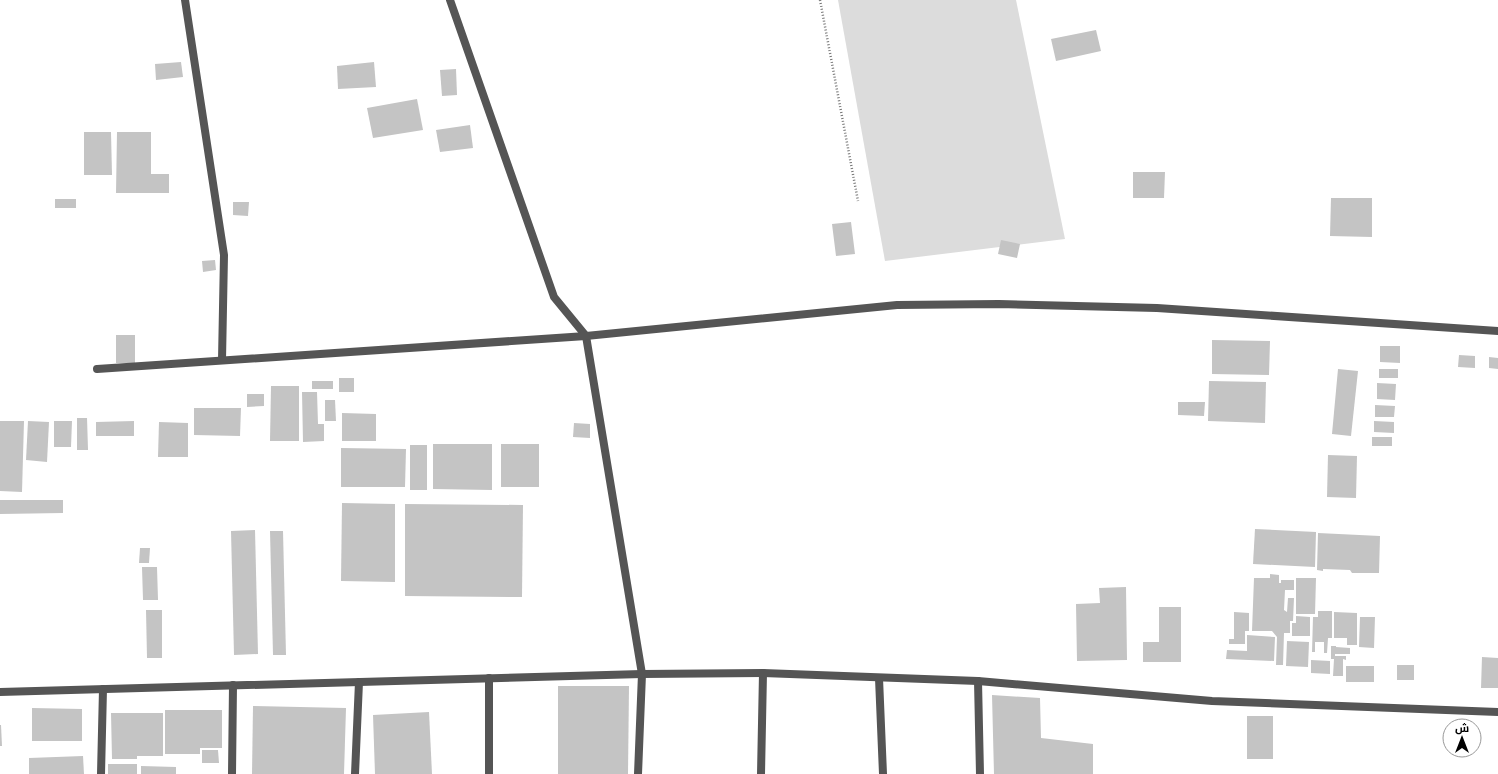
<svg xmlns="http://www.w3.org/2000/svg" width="1498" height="774" font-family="'Fira Sans',Cairo,sans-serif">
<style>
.green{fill:#dcdcdc}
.building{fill:#c4c4c4}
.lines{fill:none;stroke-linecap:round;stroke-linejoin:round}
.path{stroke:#777;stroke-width:2.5;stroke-dasharray:1 2;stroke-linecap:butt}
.minor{stroke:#555;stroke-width:8}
.tertiary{stroke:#555;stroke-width:8}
</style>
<rect width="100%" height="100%" fill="#fff"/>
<polygon class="green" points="838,0 1016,0 1065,239 885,261"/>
<g class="building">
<polygon points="1096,30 1101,51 1056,61 1051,39"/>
<polygon points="181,62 183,77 156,80 155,64"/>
<polygon points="374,62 376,87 338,89 337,66"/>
<polygon points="456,69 457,95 442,96 440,70"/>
<polygon points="417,99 423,130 373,138 367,108"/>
<polygon points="470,125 473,148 440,152 436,130"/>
<polygon points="84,132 111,132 112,175 84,175"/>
<polygon points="117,132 151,132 151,174 169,174 169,193 116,193"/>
<polygon points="1133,172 1165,172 1164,198 1133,198"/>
<polygon points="1331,198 1372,198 1372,237 1330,236"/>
<rect x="55" y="199" width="21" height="9"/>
<polygon points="233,202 249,202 248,216 233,215"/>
<polygon points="851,222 855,254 836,256 832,224"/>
<polygon points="1001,240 1020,244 1017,258 998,254"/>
<polygon points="215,260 216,270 203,272 202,261"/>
<rect x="116" y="335" width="19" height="28"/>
<polygon points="1212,340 1270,341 1269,375 1212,374"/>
<polygon points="1380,346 1400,346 1400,363 1380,362"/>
<polygon points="1459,355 1475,356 1475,368 1458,367"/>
<polygon points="1489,357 1498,358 1498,369 1489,368"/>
<polygon points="1338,369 1358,371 1351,436 1332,434"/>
<rect x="1379" y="369" width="19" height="9"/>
<rect x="339" y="378" width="15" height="14"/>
<rect x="312" y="381" width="21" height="8"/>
<polygon points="1209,381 1266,382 1265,423 1208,421"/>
<polygon points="1377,383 1396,384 1395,400 1377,399"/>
<polygon points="271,386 299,386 299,441 270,441"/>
<polygon points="302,392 317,392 318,424 324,424 324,441 303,442"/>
<polygon points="247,394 264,394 264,406 247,407"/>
<polygon points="325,400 335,400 336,421 325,421"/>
<polygon points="1178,402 1205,402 1204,416 1178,415"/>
<polygon points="1375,405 1395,406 1394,417 1375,417"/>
<polygon points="194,408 241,408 240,436 194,435"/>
<polygon points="342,413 376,414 376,441 342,441"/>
<polygon points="77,418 87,418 88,450 77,450"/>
<polygon points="0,421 24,421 22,492 0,491"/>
<polygon points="28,421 49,422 47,462 26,460"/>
<polygon points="54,421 72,421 71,447 54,447"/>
<polygon points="134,421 134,436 96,436 96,422"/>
<polygon points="1374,421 1394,422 1394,433 1374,432"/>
<polygon points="159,422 188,423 188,457 158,457"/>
<polygon points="574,423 590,424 590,438 573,437"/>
<rect x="1372" y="437" width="20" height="9"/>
<polygon points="433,444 492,444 492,490 433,489"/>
<rect x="501" y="444" width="38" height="43"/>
<rect x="410" y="445" width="17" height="45"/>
<polygon points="341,448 406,449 405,487 341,487"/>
<polygon points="1328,455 1357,456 1356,498 1327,497"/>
<polygon points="0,500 63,500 63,513 0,514"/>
<polygon points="342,503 395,504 395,582 341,581"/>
<polygon points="405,504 523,505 522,597 405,596"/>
<polygon points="1255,529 1316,532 1315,567 1253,564"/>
<polygon points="255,530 258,654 234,655 231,531"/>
<polygon points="270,531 283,531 286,655 273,655"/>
<polygon points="1318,533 1380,536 1379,573 1352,573 1350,570 1323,569 1323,571 1317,570"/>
<polygon points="140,548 150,548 149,563 139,563"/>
<polygon points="142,567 157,567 158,600 143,600"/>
<polygon points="1270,574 1279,575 1279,583 1281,583 1281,580 1294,580 1294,590 1285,590 1284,610 1287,612 1288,598 1294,598 1293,621 1290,621 1290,633 1284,633 1283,665 1276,665 1277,637 1272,631 1252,631 1254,578 1270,578"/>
<polygon points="1296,578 1316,578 1315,614 1296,614"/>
<polygon points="1126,587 1127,660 1077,661 1076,604 1100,603 1099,588"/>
<polygon points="1159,607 1181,607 1181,662 1143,662 1143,642 1159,642"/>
<polygon points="146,610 162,610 162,658 147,658"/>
<polygon points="1318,611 1332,611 1332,638 1328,638 1327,653 1324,653 1324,642 1315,642 1315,652 1312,652 1313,617 1318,617"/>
<polygon points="1234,612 1249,613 1249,631 1245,631 1245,644 1229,644 1229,639 1234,639"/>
<polygon points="1334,612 1357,613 1357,645 1347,645 1347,638 1334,638"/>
<polygon points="1296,616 1310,617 1310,636 1292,636 1292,623 1296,623"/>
<polygon points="1360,617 1375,617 1374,648 1359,647"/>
<polygon points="1247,635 1275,637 1274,661 1226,659 1227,650 1247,651"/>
<polygon points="1287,641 1309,642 1308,667 1286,666"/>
<polygon points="1331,646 1336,646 1336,647 1350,648 1350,654 1335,654 1335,656 1346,656 1346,660 1343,659 1343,676 1333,676 1334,659 1331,659"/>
<polygon points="1482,657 1498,658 1498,688 1481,688"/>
<polygon points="1311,660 1330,661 1330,674 1311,673"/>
<rect x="1397" y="665" width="17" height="15"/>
<rect x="1346" y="666" width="28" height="16"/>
<polygon points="558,686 629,686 628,774 558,774"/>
<polygon points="992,695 1040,698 1041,738 1093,744 1093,774 994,774"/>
<polygon points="253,706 346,708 344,774 252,774"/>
<polygon points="32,708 82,709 82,741 32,741"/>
<polygon points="165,710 222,710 222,748 200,748 200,754 165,754"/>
<polygon points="429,712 432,774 375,774 373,715"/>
<polygon points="111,713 163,713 163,756 137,756 137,759 112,759"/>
<rect x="1247" y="716" width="26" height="43"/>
<polygon points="0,725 1,725 2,746 0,746"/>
<polygon points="202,750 218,750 219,763 202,763"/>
<polygon points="83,756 84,774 29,774 29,758"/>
<rect x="108" y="764" width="29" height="10"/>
<polygon points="141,766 176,767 176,774 141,774"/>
</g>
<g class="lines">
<polyline class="path" points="820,0 858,201"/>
<g class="minor">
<polyline points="185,0 224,255 222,360"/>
<polyline points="450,0 554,297 586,336 642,674 638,774"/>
<polyline points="97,369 586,336 897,305 999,304 1157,308 1498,331"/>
<polyline points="489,678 489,774"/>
<polyline points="879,678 883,774"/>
<polyline points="978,681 980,774"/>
<polyline points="101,774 103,689"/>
<polyline points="232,774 233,685"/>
<polyline points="355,774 359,682"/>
<polyline points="761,774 763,673"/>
</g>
<polyline class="tertiary" points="0,692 642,674 763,673 978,681 1212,701 1498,712"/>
</g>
<g transform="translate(1462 738)"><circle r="19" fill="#ffffff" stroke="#999999"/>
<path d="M0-3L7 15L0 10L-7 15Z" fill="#000000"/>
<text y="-6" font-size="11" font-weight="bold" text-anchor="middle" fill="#000000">ش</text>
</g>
</svg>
